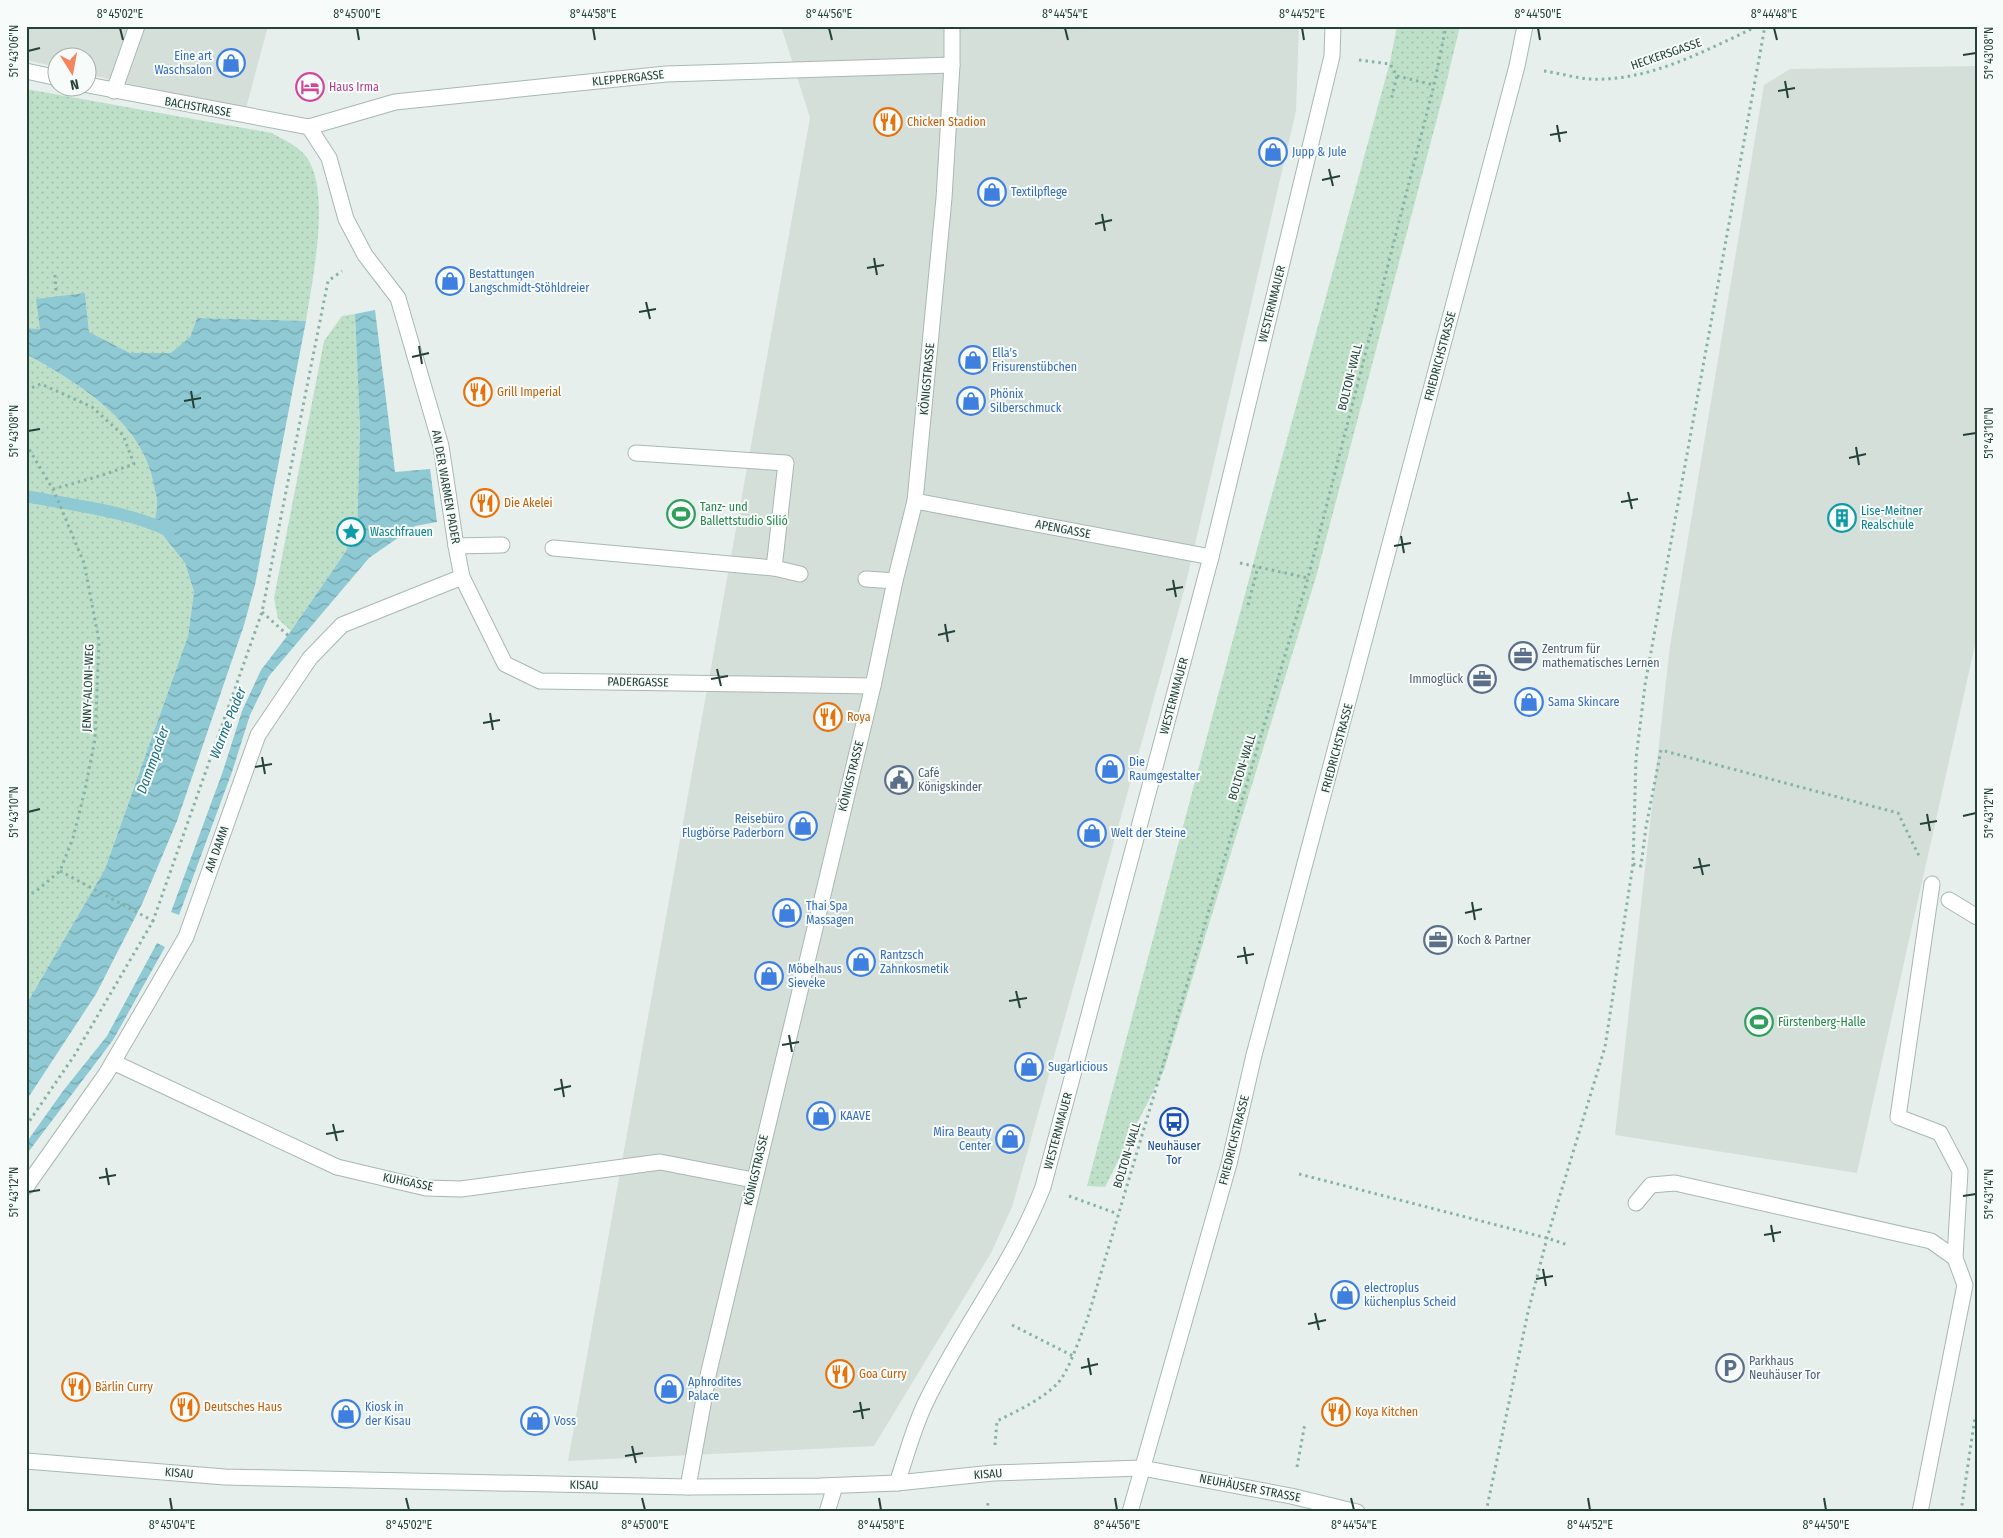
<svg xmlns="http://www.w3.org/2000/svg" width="2003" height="1538" font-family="'Fira Sans Condensed',sans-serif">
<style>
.built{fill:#d4dfda}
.park{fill:url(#park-dots)}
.water{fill:url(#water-waves)}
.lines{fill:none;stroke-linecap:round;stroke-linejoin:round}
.stream{stroke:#8ec9d4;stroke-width:12}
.service-casing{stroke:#a8b8b2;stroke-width:17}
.minor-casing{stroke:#a8b8b2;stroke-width:17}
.secondary-casing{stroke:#a4bbb3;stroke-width:17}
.path{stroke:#86b3a5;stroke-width:3;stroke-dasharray:2.5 4;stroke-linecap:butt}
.service{stroke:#fff;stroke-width:15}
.minor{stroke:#fff;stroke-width:15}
.secondary{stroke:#fff;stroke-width:15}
.ticks{fill:none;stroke:#24423a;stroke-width:2}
.labels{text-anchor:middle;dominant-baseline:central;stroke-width:4;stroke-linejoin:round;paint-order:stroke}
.street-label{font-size:12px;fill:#24423a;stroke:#f7fbf9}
.shop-label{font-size:12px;fill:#366cbe;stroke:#f7fbf9;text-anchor:start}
.hotel-label{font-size:12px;fill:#b23c85;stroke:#f7fbf9;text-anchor:start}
.food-label{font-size:12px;fill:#c56008;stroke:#f7fbf9;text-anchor:start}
.leisure-label{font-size:12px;fill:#27864d;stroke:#f7fbf9;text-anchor:start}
.culture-label{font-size:12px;fill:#0d838f;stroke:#f7fbf9;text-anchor:start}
.service-label{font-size:12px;fill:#4e5e75;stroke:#f7fbf9;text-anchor:start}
.transit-label{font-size:12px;fill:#164399;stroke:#f7fbf9}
.water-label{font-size:14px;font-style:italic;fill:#1c6f80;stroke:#f7fbf9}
.neatline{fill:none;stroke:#24423a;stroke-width:2}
.ticks-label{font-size:12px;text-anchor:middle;fill:#24423a}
</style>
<defs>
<pattern id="park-dots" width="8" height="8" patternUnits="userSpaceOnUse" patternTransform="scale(1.25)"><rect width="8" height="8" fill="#bfe0c8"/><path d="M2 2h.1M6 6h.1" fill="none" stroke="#a4c1ad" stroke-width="1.8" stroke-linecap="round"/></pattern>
<pattern id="water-waves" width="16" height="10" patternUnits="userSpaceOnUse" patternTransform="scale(1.25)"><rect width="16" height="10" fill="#8ec9d4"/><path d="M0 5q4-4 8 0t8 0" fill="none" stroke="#74a5ad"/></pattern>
</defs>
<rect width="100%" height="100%" fill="#e6efeb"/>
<g class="built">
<polygon points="26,26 268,26 245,112 88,74 88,58 58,58 57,67 26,60"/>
<polygon points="781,26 1299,26 1296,111 1185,587 1012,1207 991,1253 874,1446 568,1461 810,118"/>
<polygon points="1977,66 1977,636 1857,1173 1615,1135 1670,646 1764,85 1790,69"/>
</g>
<g class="park">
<polygon points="1397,26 1460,26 1444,92 1316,577 1164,1070 1105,1187 1087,1186 1256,553 1390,62"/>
<path d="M26,89l246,44c10,6 22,11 30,19 32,30 10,128 4,169l-109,-3 -7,19 -19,17 -41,-1 -41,-21 -4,-39 -45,36 -14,-1z"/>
<polygon points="355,314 360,428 357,535 291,631 278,619 274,598 324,341 342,316"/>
<path d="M26,354c52,29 118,68 128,132 1,6 4,13 3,19 0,6 -2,13 -3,19l31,39 9,29 -6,44 -83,233 -79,136z"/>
</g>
<g class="water">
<path d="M85,293l4,39 41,21h41l19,-16 7,-19 109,3 -51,264 -11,40 -67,196 -35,83 -46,90 -70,107v-96l79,-136 83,-233 6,-44 -9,-29 -31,-39c1,-6 3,-13 3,-19 1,-6 -2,-13 -3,-19 -10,-64 -76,-103 -128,-132v-26l14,1 -4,-30z"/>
<polygon points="375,310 395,472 430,469 437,522 415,526 369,558 269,676 250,715 232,772 179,915 171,912 223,771 242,711 261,670 291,631 357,535 360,428 355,314"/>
<polygon points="157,943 165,947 113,1040 26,1155 26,1143 63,1091 107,1036"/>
</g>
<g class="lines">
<path class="stream" d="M26,496c45,9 102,15 143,35"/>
<defs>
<g id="service">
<polyline points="636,453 786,463 774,568"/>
<polyline points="456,546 502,545"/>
<polyline points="553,548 774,568 800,574"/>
<polyline points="866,579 895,581"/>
<polyline points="1932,884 1898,1117 1940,1133 1960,1171 1955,1258"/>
<polyline points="337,1167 426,1188 461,1189 660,1162 753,1180"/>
<polyline points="1636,1203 1651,1185 1675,1183 1931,1241 1955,1258 1965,1285 1920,1512"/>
</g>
<g id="minor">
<polyline points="26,71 58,78"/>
<polyline points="88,85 309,127 395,102 666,74 952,65"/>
<polyline points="114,91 137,26"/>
<polyline points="309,127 329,158 346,219 365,255 398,298 441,446 456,546 462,577 505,664 540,681 873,686"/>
<polyline points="915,501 1211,557"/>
<polyline points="1949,900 1977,917"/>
<polyline points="113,1062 337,1167"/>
<polyline points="26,1187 106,1074 186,937 258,735 310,658 342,625 462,577"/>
<polyline points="26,1461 225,1477 688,1487 820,1486 897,1483 993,1473 1142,1468"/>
<path d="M897,1483c9,-26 16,-54 28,-79 35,-74 88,-140 118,-217l168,-630 121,-501 1,-30"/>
<polyline points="688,1487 709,1371 873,686 895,581 915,501 944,198 952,65 952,26"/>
<polyline points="827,1512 835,1486"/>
</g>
<g id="secondary">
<polyline points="1142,1468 1291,1496 1357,1512"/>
<polyline points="1130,1512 1229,1164 1254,1055 1517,66 1525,26"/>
</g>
</defs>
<use href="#service" class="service-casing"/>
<use href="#minor" class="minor-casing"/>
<use href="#secondary" class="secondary-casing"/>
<g class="path">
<polyline points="1359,60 1390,64 1397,76 1391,100"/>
<path d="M1544,71c15,2 31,7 46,8 59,3 116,-29 168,-53"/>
<polyline points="1397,76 1434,85"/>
<polyline points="55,275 56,291"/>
<polyline points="26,390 41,384 92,407 123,435 134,464 100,476 53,489"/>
<polyline points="26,444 54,491 84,563 99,641 95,739 85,790 73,838 60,871 35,892 26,895"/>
<polyline points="1240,563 1308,578"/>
<polyline points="1248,605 1258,567"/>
<polyline points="262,612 291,638"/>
<polyline points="1633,864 1641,866 1646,827 1661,750 1898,813 1920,858"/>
<polyline points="60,871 155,922"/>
<polyline points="26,1126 74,1056 153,921 262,612 328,281 342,271"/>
<polyline points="1299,1174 1547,1238 1568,1245"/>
<polyline points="1069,1196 1118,1214"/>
<polyline points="1012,1325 1073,1356"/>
<path d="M995,1445l2,-24c20,-10 44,-21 60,-37 12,-12 23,-48 30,-64l221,-742 126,-493 12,-59"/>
<polyline points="1297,1467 1305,1423"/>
<polyline points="987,1512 988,1503"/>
<polyline points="1486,1512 1528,1312 1547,1238 1605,1047 1633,864 1636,759 1645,685 1765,26"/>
<polyline points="1961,1512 1975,1417 1977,1418"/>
</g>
<use href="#service" class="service"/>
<use href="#minor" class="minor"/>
<use href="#secondary" class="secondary"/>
</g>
<path class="ticks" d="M120,28l3,12M357,28l2,12M593,28l2,12M829,28l3,12M1065,28l3,12M1302,28l2,12M1538,28l2,12M1774,28l3,12M28,51l12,-3M1963,55l13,-2M1785,81l3,17M1778,91l17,-3M1557,125l3,17M1550,135l17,-3M1329,169l4,17M1322,180l18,-4M1102,214l3,17M1095,224l17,-4M874,258l3,17M867,268l17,-3M646,302l4,17M639,312l17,-3M419,346l3,18M412,357l17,-4M191,391l3,17M184,401l17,-3M28,431l12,-2M1963,435l13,-2M1856,447l3,18M1849,458l17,-4M1628,492l4,17M1621,502l17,-3M1401,536l3,17M1394,546l17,-3M1173,580l3,17M1166,590l17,-3M945,624l3,18M938,635l17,-4M717,669l4,17M711,679l17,-3M490,713l3,17M483,723l17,-3M262,757l3,17M255,767l17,-3M28,812l12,-3M1927,814l3,17M1963,816l13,-3M1920,824l17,-3M1699,858l4,17M1693,868l17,-3M1472,902l3,18M1465,913l17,-4M1244,947l3,17M1237,957l17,-3M1016,991l4,17M1009,1001l18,-3M789,1035l3,17M782,1045l17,-3M561,1079l3,18M554,1090l17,-4M333,1124l4,17M326,1134l18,-3M106,1168l3,17M99,1178l17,-3M28,1192l12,-2M1963,1196l13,-2M1771,1225l3,17M1764,1235l17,-3M1543,1269l3,17M1536,1279l17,-3M1315,1313l4,17M1308,1324l18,-4M1088,1358l3,17M1081,1368l17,-4M860,1402l3,17M853,1412l17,-3M632,1446l4,17M625,1456l18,-3M170,1498l2,12M406,1498l3,12M642,1498l3,12M879,1498l2,12M1115,1498l2,12M1351,1498l3,12M1588,1498l2,12M1824,1498l2,12"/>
<defs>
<symbol id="shop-ring" viewBox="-11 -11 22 22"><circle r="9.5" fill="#f7fbf9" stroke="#3f7fe0" stroke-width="1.5"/><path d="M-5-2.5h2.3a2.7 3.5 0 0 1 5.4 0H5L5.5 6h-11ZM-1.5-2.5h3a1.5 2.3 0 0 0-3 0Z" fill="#3f7fe0"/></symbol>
<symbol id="hotel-ring" viewBox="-11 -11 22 22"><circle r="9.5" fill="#f7fbf9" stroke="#d1479c" stroke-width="1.5"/><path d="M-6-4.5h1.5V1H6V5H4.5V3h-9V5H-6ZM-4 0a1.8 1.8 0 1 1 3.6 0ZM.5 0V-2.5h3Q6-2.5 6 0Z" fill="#d1479c"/></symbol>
<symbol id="restaurant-ring" viewBox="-11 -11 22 22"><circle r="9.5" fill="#f7fbf9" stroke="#e8710a" stroke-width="1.5"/><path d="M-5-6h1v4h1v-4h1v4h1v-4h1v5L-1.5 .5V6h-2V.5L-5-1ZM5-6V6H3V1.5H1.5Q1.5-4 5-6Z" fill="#e8710a"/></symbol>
<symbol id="stadium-ring" viewBox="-11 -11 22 22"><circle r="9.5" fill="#f7fbf9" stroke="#2e9e5b" stroke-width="1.5"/><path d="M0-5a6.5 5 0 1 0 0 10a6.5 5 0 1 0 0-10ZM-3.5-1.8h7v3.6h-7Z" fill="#2e9e5b"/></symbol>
<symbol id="building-ring" viewBox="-11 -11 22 22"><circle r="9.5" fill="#f7fbf9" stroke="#0f9aa8" stroke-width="1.5"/><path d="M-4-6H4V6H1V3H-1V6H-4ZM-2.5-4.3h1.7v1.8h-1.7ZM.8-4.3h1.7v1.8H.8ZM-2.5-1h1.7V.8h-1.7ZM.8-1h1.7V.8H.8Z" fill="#0f9aa8"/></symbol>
<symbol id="sight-ring" viewBox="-11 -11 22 22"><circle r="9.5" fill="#f7fbf9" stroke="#0f9aa8" stroke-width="1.5"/><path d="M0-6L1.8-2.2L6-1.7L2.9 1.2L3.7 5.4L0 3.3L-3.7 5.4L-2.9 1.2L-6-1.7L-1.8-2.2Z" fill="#0f9aa8"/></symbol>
<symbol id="office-ring" viewBox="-11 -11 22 22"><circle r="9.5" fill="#f7fbf9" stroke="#5c6f8a" stroke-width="1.5"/><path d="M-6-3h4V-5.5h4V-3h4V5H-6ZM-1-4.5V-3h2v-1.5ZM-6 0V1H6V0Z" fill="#5c6f8a"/></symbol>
<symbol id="civic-ring" viewBox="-11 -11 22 22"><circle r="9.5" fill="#f7fbf9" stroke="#5c6f8a" stroke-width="1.5"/><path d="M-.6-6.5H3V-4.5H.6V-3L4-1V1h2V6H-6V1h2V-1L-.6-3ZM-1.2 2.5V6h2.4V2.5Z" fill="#5c6f8a"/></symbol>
<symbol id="bus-ring" viewBox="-11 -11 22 22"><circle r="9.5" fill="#f7fbf9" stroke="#1a4fb4" stroke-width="1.5"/><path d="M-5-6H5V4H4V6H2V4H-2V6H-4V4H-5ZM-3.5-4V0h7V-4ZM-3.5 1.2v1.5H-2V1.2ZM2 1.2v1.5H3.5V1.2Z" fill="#1a4fb4"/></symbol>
<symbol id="parking-ring" viewBox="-11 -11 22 22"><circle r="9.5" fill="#f7fbf9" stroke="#5c6f8a" stroke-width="1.5"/><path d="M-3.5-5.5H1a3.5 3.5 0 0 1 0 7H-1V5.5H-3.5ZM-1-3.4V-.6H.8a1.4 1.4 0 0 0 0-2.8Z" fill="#5c6f8a"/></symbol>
</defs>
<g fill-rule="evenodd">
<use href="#shop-ring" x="215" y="47" width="32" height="32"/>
<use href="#hotel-ring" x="294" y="71" width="32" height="32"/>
<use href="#restaurant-ring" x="872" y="106" width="32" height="32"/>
<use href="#shop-ring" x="1257" y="136" width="32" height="32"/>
<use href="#shop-ring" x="976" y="176" width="32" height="32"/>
<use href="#shop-ring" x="434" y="265" width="32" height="32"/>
<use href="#shop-ring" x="957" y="344" width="32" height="32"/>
<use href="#restaurant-ring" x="462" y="376" width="32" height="32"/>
<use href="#shop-ring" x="955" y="385" width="32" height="32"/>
<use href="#restaurant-ring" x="469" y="487" width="32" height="32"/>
<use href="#stadium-ring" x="665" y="498" width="32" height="32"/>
<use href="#building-ring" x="1826" y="502" width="32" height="32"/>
<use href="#sight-ring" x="335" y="516" width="32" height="32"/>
<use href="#office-ring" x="1507" y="640" width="32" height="32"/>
<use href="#office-ring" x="1466" y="663" width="32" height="32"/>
<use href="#shop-ring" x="1513" y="686" width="32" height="32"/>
<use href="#restaurant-ring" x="812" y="701" width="32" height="32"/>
<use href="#shop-ring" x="1094" y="753" width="32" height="32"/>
<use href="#civic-ring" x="883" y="764" width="32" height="32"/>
<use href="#shop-ring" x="787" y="810" width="32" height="32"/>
<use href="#shop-ring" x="1076" y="817" width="32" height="32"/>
<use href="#shop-ring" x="771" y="897" width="32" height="32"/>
<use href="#office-ring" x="1422" y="924" width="32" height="32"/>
<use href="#shop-ring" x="845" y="946" width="32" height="32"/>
<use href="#shop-ring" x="753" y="960" width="32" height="32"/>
<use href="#stadium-ring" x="1743" y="1006" width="32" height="32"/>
<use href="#shop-ring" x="1013" y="1051" width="32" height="32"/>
<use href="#shop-ring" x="805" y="1100" width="32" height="32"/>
<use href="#bus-ring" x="1158" y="1106" width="32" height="32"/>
<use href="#shop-ring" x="994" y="1123" width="32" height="32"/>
<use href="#shop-ring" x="1329" y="1279" width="32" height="32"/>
<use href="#parking-ring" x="1714" y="1352" width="32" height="32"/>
<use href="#restaurant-ring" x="824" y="1358" width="32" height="32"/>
<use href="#restaurant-ring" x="60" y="1371" width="32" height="32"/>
<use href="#shop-ring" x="653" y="1373" width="32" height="32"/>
<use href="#restaurant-ring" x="169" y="1391" width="32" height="32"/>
<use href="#restaurant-ring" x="1320" y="1396" width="32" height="32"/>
<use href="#shop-ring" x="330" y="1398" width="32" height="32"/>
<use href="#shop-ring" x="519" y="1405" width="32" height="32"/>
</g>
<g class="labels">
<g class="street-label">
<text transform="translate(1666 54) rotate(-19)">HECKERSGASSE</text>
<text transform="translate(628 78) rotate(-6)">KLEPPERGASSE</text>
<text transform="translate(198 107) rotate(10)">BACHSTRASSE</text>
<text transform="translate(1272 304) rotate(-76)">WESTERNMAUER</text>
<text transform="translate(1440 356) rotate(-75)">FRIEDRICHSTRASSE</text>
<text transform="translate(1350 377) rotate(-76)">BOLTON-WALL</text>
<text transform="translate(927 379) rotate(-85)">KÖNIGSTRASSE</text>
<text transform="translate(446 487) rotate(80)">AN DER WARMEN PADER</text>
<text transform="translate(1063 529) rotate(11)">APENGASSE</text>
<text transform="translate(638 682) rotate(1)">PADERGASSE</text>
<text transform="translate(88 688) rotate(-88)">JENNY-ALONI-WEG</text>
<text transform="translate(1174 696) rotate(-75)">WESTERNMAUER</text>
<text transform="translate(1337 748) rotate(-75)">FRIEDRICHSTRASSE</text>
<text transform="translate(1242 767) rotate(-73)">BOLTON-WALL</text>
<text transform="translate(851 776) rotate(-76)">KÖNIGSTRASSE</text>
<text transform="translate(217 849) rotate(-70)">AM DAMM</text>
<text transform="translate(1058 1131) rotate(-75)">WESTERNMAUER</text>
<text transform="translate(1234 1140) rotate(-76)">FRIEDRICHSTRASSE</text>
<text transform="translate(1127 1155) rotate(-73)">BOLTON-WALL</text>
<text transform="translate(756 1170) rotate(-77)">KÖNIGSTRASSE</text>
<text transform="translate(408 1182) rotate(11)">KUHGASSE</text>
<text transform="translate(179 1473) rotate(5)">KISAU</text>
<text transform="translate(988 1474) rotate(-4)">KISAU</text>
<text transform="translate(584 1485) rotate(1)">KISAU</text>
<text transform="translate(1250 1488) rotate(11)">NEUHÄUSER STRASSE</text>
</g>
<g class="shop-label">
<text x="212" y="56" text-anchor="end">Eine art<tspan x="212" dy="14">Waschsalon</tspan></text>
<text x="1292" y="152">Jupp &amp; Jule</text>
<text x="1011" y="192">Textilpflege</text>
<text x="469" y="274">Bestattungen<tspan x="469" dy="14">Langschmidt-Stöhldreier</tspan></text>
<text x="992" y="353">Ella's<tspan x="992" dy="14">Frisurenstübchen</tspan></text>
<text x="990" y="394">Phönix<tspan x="990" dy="14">Silberschmuck</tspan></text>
<text x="1548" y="702">Sama Skincare</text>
<text x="1129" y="762">Die<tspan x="1129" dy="14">Raumgestalter</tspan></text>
<text x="784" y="819" text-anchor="end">Reisebüro<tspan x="784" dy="14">Flugbörse Paderborn</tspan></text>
<text x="1111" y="833">Welt der Steine</text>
<text x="806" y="906">Thai Spa<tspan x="806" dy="14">Massagen</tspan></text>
<text x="880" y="955">Rantzsch<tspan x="880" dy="14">Zahnkosmetik</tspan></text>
<text x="788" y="969">Möbelhaus<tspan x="788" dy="14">Sieveke</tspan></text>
<text x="1048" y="1067">Sugarlicious</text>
<text x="840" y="1116">KAAVE</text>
<text x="991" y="1132" text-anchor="end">Mira Beauty<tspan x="991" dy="14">Center</tspan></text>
<text x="1364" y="1288">electroplus<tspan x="1364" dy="14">küchenplus Scheid</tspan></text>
<text x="688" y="1382">Aphrodites<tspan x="688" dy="14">Palace</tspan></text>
<text x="365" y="1407">Kiosk in<tspan x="365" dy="14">der Kisau</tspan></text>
<text x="554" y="1421">Voss</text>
</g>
<g class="hotel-label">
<text x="329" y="87">Haus Irma</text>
</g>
<g class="food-label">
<text x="907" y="122">Chicken Stadion</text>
<text x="497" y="392">Grill Imperial</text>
<text x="504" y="503">Die Akelei</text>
<text x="847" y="717">Roya</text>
<text x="859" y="1374">Goa Curry</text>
<text x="95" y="1387">Bärlin Curry</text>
<text x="204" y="1407">Deutsches Haus</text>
<text x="1355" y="1412">Koya Kitchen</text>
</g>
<g class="leisure-label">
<text x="700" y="507">Tanz- und<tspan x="700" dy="14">Ballettstudio Silió</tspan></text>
<text x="1778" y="1022">Fürstenberg-Halle</text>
</g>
<g class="culture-label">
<text x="1861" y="511">Lise-Meitner<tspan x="1861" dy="14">Realschule</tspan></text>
<text x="370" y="532">Waschfrauen</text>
</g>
<g class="service-label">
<text x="1542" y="649">Zentrum für<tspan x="1542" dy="14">mathematisches Lernen</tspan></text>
<text x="1463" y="679" text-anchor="end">Immoglück</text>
<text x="918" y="773">Café<tspan x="918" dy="14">Königskinder</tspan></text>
<text x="1457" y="940">Koch &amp; Partner</text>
<text x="1749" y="1361">Parkhaus<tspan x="1749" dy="14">Neuhäuser Tor</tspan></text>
</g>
<g class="transit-label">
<text x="1174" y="1146">Neuhäuser<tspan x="1174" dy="14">Tor</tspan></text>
</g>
<g class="water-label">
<text transform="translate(228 723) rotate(-68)">Warme Pader</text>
<text transform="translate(153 760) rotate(-70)">Dammpader</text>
</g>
</g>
<rect width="2003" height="1538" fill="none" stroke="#f7fbf9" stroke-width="55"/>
<g transform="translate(72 72) rotate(169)"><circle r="24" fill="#f7fbf9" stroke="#a3b1ad"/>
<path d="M0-4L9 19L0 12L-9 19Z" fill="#f4845f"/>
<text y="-8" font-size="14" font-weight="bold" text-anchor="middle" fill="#24423a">N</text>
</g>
<rect x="28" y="28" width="1948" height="1482" class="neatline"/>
<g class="ticks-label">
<text x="120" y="18">8°45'02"E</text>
<text x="357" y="18">8°45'00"E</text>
<text x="593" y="18">8°44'58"E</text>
<text x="829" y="18">8°44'56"E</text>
<text x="1065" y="18">8°44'54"E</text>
<text x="1302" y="18">8°44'52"E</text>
<text x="1538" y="18">8°44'50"E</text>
<text x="1774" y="18">8°44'48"E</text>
<text transform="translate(14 51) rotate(-90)" y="4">51°43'06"N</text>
<text transform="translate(1989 53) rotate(-90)" y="4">51°43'08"N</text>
<text transform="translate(14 431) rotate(-90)" y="4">51°43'08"N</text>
<text transform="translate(1989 433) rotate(-90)" y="4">51°43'10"N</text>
<text transform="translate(14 812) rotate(-90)" y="4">51°43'10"N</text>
<text transform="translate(1989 813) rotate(-90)" y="4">51°43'12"N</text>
<text transform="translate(14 1192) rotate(-90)" y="4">51°43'12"N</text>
<text transform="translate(1989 1194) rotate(-90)" y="4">51°43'14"N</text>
<text x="172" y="1529">8°45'04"E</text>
<text x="409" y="1529">8°45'02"E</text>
<text x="645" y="1529">8°45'00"E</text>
<text x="881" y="1529">8°44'58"E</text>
<text x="1117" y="1529">8°44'56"E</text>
<text x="1354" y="1529">8°44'54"E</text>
<text x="1590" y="1529">8°44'52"E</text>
<text x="1826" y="1529">8°44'50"E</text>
</g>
</svg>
